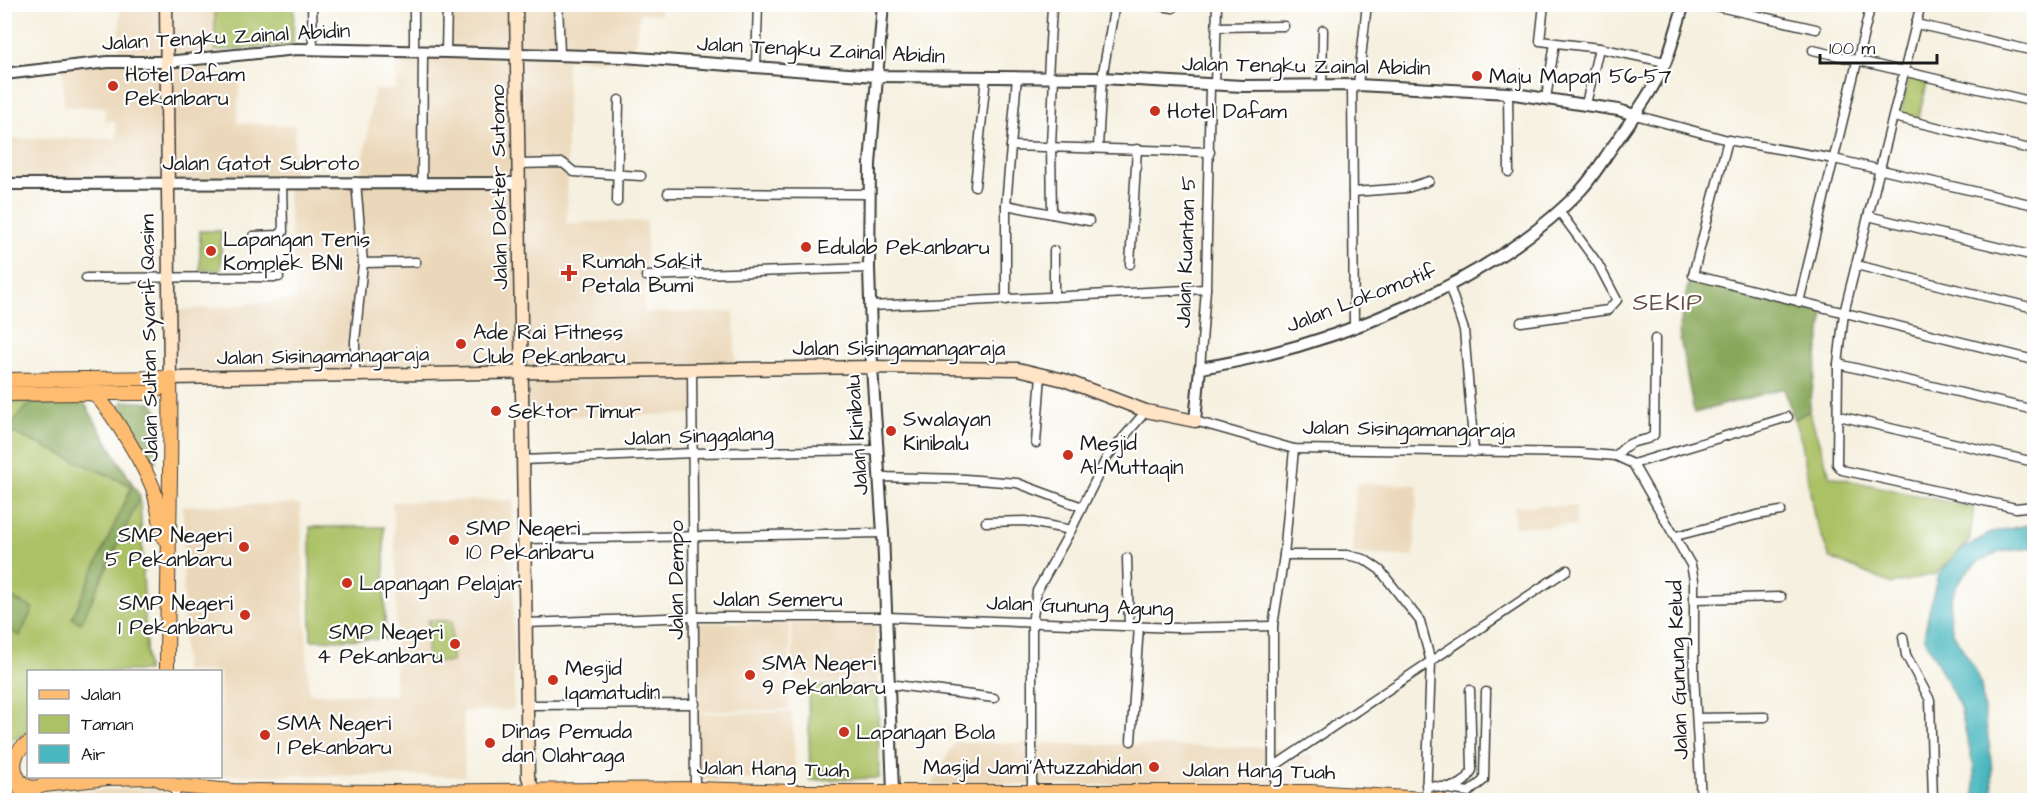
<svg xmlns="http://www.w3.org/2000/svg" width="2039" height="805" font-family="'Architects Daughter',sans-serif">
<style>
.built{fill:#ebd8ba}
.green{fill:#abc165;stroke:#646e40;stroke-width:1.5}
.forest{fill:#88a75a;stroke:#52623b;stroke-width:1.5}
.water{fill:#48b7bf;stroke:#326a6e;stroke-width:1.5}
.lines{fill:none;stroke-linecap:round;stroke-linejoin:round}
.minor-casing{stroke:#3d3c39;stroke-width:11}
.tertiary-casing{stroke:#3d3c39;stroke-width:14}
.secondary-casing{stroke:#3d3c39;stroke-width:15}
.primary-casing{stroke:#3d3c39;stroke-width:16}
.minor{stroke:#fff;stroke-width:8}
.tertiary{stroke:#fff;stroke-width:10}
.secondary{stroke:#ffe4c6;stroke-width:12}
.primary{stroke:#febc70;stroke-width:14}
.poi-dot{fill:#c8321e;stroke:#fff;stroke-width:2}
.labels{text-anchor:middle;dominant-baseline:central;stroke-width:4.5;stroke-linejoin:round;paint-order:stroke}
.street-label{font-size:21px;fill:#1c1c1c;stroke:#fff}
.poi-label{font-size:21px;fill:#1c1c1c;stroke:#fff;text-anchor:start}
.quarter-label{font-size:24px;letter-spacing:1.5px;fill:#674f42;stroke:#fff}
</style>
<rect width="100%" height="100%" fill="#fff"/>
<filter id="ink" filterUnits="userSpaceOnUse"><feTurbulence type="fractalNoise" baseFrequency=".0167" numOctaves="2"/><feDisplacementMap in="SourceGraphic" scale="12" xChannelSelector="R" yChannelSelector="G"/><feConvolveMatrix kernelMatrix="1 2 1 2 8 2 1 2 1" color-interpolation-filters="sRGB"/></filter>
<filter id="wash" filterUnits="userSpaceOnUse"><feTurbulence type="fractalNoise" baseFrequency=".008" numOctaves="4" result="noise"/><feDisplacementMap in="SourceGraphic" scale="24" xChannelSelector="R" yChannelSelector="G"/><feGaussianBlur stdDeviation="1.35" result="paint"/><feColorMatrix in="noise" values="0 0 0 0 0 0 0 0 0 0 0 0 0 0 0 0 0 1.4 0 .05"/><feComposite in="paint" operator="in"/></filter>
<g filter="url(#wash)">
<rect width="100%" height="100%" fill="#f5f0df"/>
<g class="built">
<polygon points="121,5 215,5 216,75 240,75 237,123 295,126 294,178 361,178 374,90 396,90 395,54 444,54 444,5 661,5 660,15 640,13 632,62 567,59 567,223 647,221 644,313 734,312 736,376 696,377 696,414 527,417 527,370 176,372 174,311 296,300 287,180 5,184 4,139 117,138 115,121 105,121 105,107 64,107 63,64 118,59"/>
<polygon points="1356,483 1418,485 1414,557 1353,554"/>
<polygon points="513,500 514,710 463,711 465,776 221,775 220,672 184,671 183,506 300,504 309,694 395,695 397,579 392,502"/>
<polygon points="1514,506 1576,506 1576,526 1514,527"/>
<polygon points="790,622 789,709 698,712 697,623"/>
<polygon points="876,623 877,683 793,682 792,623"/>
<polygon points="792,712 796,780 697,780 696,714"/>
<polygon points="955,742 1283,748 1282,767 1301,755 1313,755 1313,785 932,785"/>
<polygon points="166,788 166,800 47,800 50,794 56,792"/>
<polygon points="627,795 627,800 543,800 543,796"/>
<rect x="896" y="796" width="325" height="4"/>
</g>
<g class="green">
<polygon points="215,5 294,5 293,45 215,51"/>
<polygon points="1909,75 1928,79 1918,120 1900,116"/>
<rect x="200" y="231" width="21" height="39"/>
<polygon points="83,401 140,497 147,671 28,672 28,734 15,738 5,745 5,402"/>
<polygon points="1809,411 1830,476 1974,508 1969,542 1935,574 1892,584 1830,558 1814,516 1802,443 1794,419"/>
<polygon points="310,527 384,527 385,639 311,640"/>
<polygon points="428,620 452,621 452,662 427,661"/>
<polygon points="878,685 879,778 810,780 808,686"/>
</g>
<g class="forest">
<polygon points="1689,279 1824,312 1809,411 1794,419 1784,388 1694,413 1679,332"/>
<path d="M83,401l57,96 -59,126 -9,-5 60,-132 -123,-55c20,-39 35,-30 74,-30z"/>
<polygon points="123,401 153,403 157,410 156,461 151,461 123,412 121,407"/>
<polygon points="5,595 33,608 20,636 5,628"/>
</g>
<path class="water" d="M2034,524v23c-13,4 -27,2 -40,7 -34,13 -56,50 -38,84 8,15 20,27 24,44 3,12 3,25 5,37 5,27 8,53 8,81h-18l-1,-32 -14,-61 -36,-70 5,-25 9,-37 20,-23 34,-20z"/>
</g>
<g filter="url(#ink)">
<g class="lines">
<defs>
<g id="minor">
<polyline points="312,4 313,49"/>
<polyline points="558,4 560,54"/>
<polyline points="1150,4 1173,8"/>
<polyline points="1544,4 1540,41 1599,48 1665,62"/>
<polyline points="1706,4 1816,29"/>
<polyline points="1921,4 1844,313 1838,364 1837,464 1842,470 2016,508 2034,506"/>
<polyline points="1916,24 2034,51"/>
<polyline points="1217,27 1284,26"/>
<polyline points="1813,50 2034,102"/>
<polyline points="414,51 414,4"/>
<polyline points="446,52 447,4"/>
<polyline points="756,67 758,4"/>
<polyline points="1048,77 1052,7"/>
<polyline points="1215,85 1217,4"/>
<polyline points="1352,85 1354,326"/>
<polyline points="1358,85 1367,4"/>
<polyline points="1322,86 1323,30"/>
<polyline points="1508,93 1509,172"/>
<polyline points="1546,98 1555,43"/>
<polyline points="1586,104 1599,48"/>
<polyline points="1635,115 1728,140 1834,159 2034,205"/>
<polyline points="1894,117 2034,150"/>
<polyline points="1728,140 1693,275 2034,360"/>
<polyline points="1011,146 1210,152"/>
<polyline points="1098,147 1102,78 1115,4"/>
<polyline points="518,164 563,163 574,172 641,176"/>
<polyline points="422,182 423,52"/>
<polyline points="975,186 986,77"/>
<polyline points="1353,192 1407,188 1429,181"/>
<polyline points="668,193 869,194"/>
<polyline points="617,202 619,100"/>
<polyline points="1006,205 1052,214 1051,146 1054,77"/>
<polyline points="1052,214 1089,221"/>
<polyline points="1868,216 2034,256"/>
<polyline points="253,236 278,235 283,232 282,182"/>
<polyline points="363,263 416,262"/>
<polyline points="1130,264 1137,149"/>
<polyline points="1856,265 2034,308"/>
<polyline points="646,276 869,268"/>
<polyline points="86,278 279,277"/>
<polyline points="1449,285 1464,330 1474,452"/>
<polyline points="1054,297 1054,251"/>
<polyline points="1006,300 1006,205 1017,77"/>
<polyline points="1799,302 1871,4"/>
<polyline points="871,306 1206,289"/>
<polyline points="1521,322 1608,310 1617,300 1598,264 1559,211"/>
<polyline points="1838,364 2034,410"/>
<polyline points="1200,368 1206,289 1210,85"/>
<polyline points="692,370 695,789"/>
<polyline points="355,376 355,341 363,263 356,182"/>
<polyline points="1839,416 2034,462"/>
<polyline points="1195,421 1294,449 1580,453 1616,456 1633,464 1691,565 1694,580 1694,674 1701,800"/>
<polyline points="1036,443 1041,374"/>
<path d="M1616,456c18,-22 27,-11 38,-21l1,-96"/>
<polyline points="523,460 693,453 877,450"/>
<polyline points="1633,464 1788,417"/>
<polyline points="879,477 965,479 1017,483 1082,507"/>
<polyline points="986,522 1025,521 1071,530"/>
<polyline points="1676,536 1757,515 1781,511"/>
<polyline points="525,539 883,533"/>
<polyline points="1284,555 1347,555 1364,559 1380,570 1420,621 1431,662 1426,800"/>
<polyline points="1127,558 1129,626"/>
<polyline points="1696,599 1781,597"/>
<polyline points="526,623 694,617 887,617 1177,628 1273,626"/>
<polyline points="1903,637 1906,655 1930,700 1933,800"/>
<polyline points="889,684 994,698"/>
<polyline points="528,705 695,704"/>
<polyline points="1697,718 1765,717"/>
<polyline points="1131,741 1139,626"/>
<polyline points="1273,767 1567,570"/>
<path d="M1426,785c20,3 37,6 46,-15l-2,-80"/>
<polyline points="1441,788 1469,792 1484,780 1486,692"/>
<polyline points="1032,792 1032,623 1037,591 1071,530 1107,457 1146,411"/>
<polyline points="1277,792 1273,767 1273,626 1284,555 1294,449"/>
<polyline points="175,800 176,786"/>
</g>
<g id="tertiary">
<polyline points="883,4 870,164 869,268 872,367 883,533 893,791"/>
<polyline points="4,74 108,62 166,62 297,49 446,52 624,57 875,76 1102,78 1242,86 1358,85 1508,93 1618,110 1635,115"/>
<polyline points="4,184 518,183"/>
<path d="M1195,421l5,-53c128,-20 291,-84 381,-178 12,-13 22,-30 32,-44 19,-27 40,-55 53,-85 7,-18 12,-38 18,-57"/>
</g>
<g id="secondary">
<polyline points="166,4 170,378 872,367 1018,369 1064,380 1146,411 1195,421"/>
<polyline points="516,4 528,777 534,792 533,800"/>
</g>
<g id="primary">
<polyline points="4,380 170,378"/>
<polyline points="93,393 154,393 170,378"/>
<path d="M4,394l89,-1c18,15 51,73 60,95 5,16 7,34 11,50"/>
<path d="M167,672c0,-98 5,-196 3,-294"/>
<path d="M28,744c-28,12 -9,61 22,37"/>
<polyline points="19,783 24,800"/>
<polyline points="44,785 107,778 154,777 176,786 233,791 391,792 695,789 794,792 1310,792 1440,800"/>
</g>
</defs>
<use href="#minor" class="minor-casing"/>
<use href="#tertiary" class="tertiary-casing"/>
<use href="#secondary" class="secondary-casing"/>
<use href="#primary" class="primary-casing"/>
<use href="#minor" class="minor"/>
<use href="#tertiary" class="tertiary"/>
<use href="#secondary" class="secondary"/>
<use href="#primary" class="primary"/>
</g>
</g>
<g class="poi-dot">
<circle cx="1477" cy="76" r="6"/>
<circle cx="113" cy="86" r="6"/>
<circle cx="1155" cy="111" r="6"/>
<circle cx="806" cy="247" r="6"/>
<circle cx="211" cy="251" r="6"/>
<path d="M566 264h6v6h6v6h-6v6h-6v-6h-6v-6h6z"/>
<circle cx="461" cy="344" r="6"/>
<circle cx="496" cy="411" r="6"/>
<circle cx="891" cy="431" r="6"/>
<circle cx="1068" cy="455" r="6"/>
<circle cx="454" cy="540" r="6"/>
<circle cx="244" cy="547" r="6"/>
<circle cx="347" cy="583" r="6"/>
<circle cx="245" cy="615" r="6"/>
<circle cx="455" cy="644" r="6"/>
<circle cx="750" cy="675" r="6"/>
<circle cx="553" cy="680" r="6"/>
<circle cx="844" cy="732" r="6"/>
<circle cx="265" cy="735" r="6"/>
<circle cx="490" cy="743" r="6"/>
<circle cx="1154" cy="767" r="6"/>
</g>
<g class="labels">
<g class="street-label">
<text transform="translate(226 37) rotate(-3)">Jalan Tengku Zainal Abidin</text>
<text transform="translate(821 50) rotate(3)">Jalan Tengku Zainal Abidin</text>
<text transform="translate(1306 66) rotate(1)">Jalan Tengku Zainal Abidin</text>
<text x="261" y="163">Jalan Gatot Subroto</text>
<text transform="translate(499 187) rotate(-91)">Jalan Dokter Sutomo</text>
<text transform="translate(1186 252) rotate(-88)">Jalan Kuantan 5</text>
<text transform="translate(1361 298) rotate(-21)">Jalan Lokomotif</text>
<text transform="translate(149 338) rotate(-91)">Jalan Sultan Syarif Qasim</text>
<text x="899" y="348">Jalan Sisingamangaraja</text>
<text transform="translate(323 356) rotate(-1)">Jalan Sisingamangaraja</text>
<text transform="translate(1409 429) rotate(1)">Jalan Sisingamangaraja</text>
<text transform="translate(857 435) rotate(-94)">Jalan Kinibalu</text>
<text transform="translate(699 436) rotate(-2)">Jalan Singgalang</text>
<text transform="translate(676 580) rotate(-90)">Jalan Dempo</text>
<text x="778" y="599">Jalan Semeru</text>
<text transform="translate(1080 606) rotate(2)">Jalan Gunung Agung</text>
<text transform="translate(1678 670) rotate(-92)">Jalan Gunung Kelud</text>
<text transform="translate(773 769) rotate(1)">Jalan Hang Tuah</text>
<text transform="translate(1259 771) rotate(1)">Jalan Hang Tuah</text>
</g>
<g class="poi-label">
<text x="125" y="74">Hotel Dafam<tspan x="125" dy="24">Pekanbaru</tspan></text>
<text x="1489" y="76">Maju Mapan 56-57</text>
<text x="1167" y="111">Hotel Dafam</text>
<text x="223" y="239">Lapangan Tenis<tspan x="223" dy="24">Komplek BNI</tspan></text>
<text x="818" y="247">Edulab Pekanbaru</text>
<text x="582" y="261">Rumah Sakit<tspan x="582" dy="24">Petala Bumi</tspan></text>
<text x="473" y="332">Ade Rai Fitness<tspan x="473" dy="24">Club Pekanbaru</tspan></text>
<text x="508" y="411">Sektor Timur</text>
<text x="903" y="419">Swalayan<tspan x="903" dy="24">Kinibalu</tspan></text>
<text x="1080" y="443">Mesjid<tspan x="1080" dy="24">Al-Muttaqin</tspan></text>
<text x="466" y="528">SMP Negeri<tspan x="466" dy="24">10 Pekanbaru</tspan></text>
<text x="232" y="535" text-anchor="end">SMP Negeri<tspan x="232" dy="24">5 Pekanbaru</tspan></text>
<text x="359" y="583">Lapangan Pelajar</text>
<text x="233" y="603" text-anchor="end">SMP Negeri<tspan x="233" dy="24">1 Pekanbaru</tspan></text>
<text x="443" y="632" text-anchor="end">SMP Negeri<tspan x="443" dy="24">4 Pekanbaru</tspan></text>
<text x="762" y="663">SMA Negeri<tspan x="762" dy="24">9 Pekanbaru</tspan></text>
<text x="565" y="668">Mesjid<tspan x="565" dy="24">Iqamatudin</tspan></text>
<text x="277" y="723">SMA Negeri<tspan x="277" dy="24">1 Pekanbaru</tspan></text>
<text x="502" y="731">Dinas Pemuda<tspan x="502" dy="24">dan Olahraga</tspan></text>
<text x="856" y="732">Lapangan Bola</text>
<text x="1142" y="767" text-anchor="end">Masjid Jami'Atuzzahidan</text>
</g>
<g class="quarter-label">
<text x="1668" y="303">SEKIP</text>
</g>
</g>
<rect width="2039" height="805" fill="none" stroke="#fff" stroke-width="24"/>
<rect x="27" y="670" width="195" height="108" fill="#ffffff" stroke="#a4a4a4" stroke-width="1.5"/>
<rect x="39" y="690" width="30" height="9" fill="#febc70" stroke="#a4a4a4" stroke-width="1.5"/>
<text x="81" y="700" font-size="18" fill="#1c1c1c">Jalan</text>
<rect x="39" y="715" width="30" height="18" fill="#abc165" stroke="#a4a4a4" stroke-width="1.5"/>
<text x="81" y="730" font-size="18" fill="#1c1c1c">Taman</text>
<rect x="39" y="745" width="30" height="18" fill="#48b7bf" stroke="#a4a4a4" stroke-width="1.5"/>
<text x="81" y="760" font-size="18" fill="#1c1c1c">Air</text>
<path d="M1820 54v9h117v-9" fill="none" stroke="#1c1c1c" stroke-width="3"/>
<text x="1829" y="54" font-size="18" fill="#1c1c1c" stroke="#ffffff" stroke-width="4.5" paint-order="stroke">100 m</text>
</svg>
